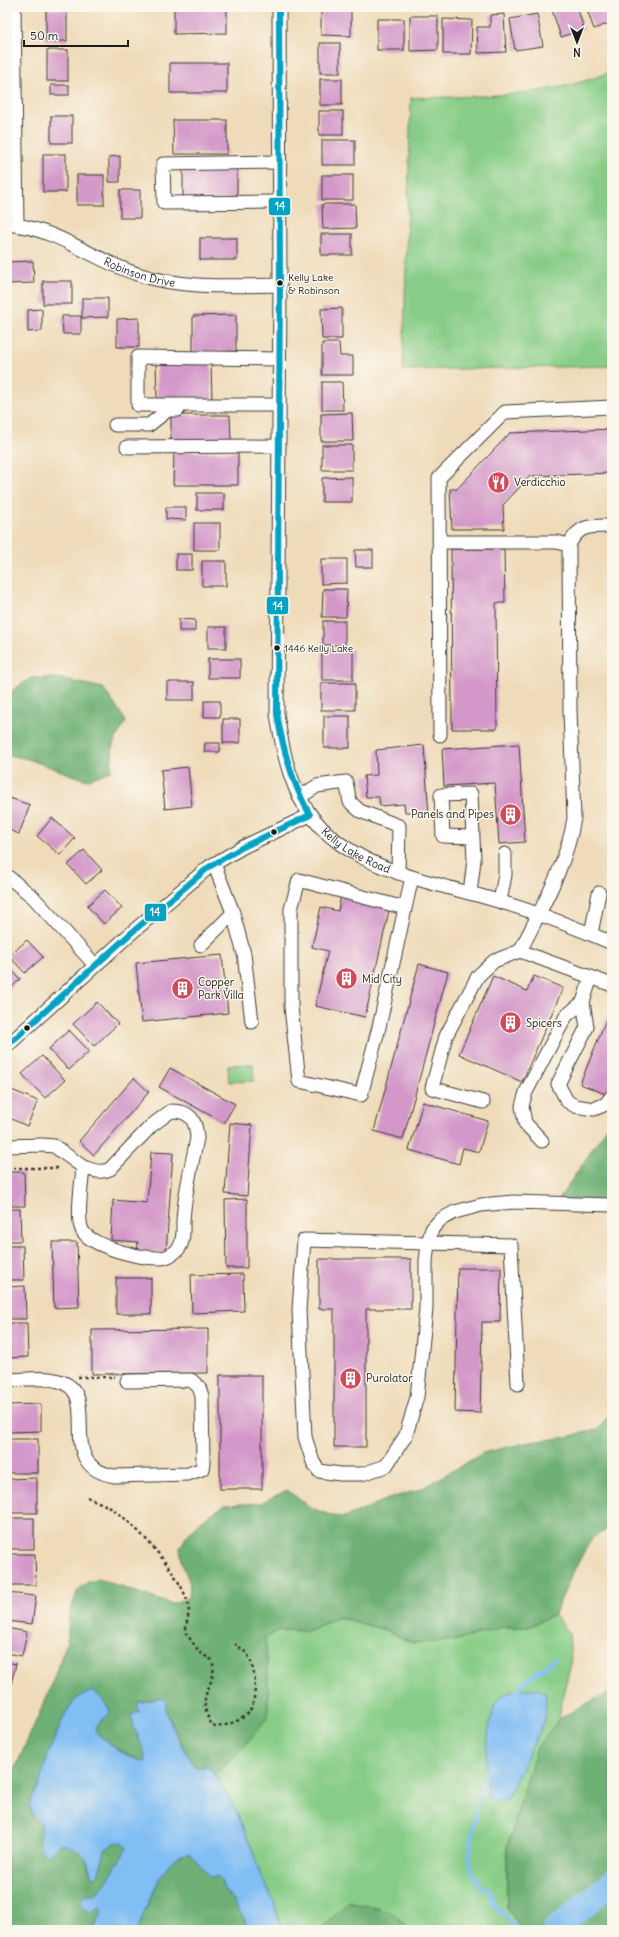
<svg xmlns="http://www.w3.org/2000/svg" width="619" height="1937" font-family="Delius,sans-serif">
<style>
.green{fill:#88cd87;stroke:#527452}
.forest{fill:#6eb074;stroke:#456648}
.water{fill:#80bef4;stroke:#4e6d88}
.lines{fill:none;stroke-linecap:round;stroke-linejoin:round}
.stream{stroke:#80bef4;stroke-width:4}
.river{stroke:#80bef4;stroke-width:25}
.building{fill:#d398c9}
.minor-casing{stroke:#3c3934;stroke-width:15}
.path{stroke:#3c3934;stroke-width:2.5;stroke-dasharray:3 3;stroke-linecap:butt}
.minor{stroke:#fff;stroke-width:13}
.bus-1-casing{stroke:#fbf7ec;stroke-width:9}
.bus-1{stroke:#01a2c5;stroke-width:6}
.bus-dot{fill:#1c1c1c;stroke:#fbf7ec;stroke-width:1.5}
.labels{text-anchor:middle;dominant-baseline:central;stroke-width:3;stroke-linejoin:round;paint-order:stroke}
.bus-label{font-size:10px;fill:#1c1c1c;stroke:#fbf7ec;text-anchor:start}
.street-label{font-size:11px;fill:#1c1c1c;stroke:#fbf7ec}
.poi-label{font-size:11px;fill:#1c1c1c;stroke:#fbf7ec;text-anchor:start}
.line-badge{stroke:#fbf7ec;stroke-width:1.5}
.badge-label{font-size:11px;text-anchor:middle;font-weight:bold;fill:#fff}
</style>
<rect width="100%" height="100%" fill="#fbf7ec"/>
<filter id="ink" filterUnits="userSpaceOnUse"><feTurbulence type="fractalNoise" baseFrequency=".025" numOctaves="2"/><feDisplacementMap in="SourceGraphic" scale="8" xChannelSelector="R" yChannelSelector="G"/><feConvolveMatrix kernelMatrix="1 2 1 2 8 2 1 2 1" color-interpolation-filters="sRGB"/></filter>
<filter id="wash" filterUnits="userSpaceOnUse"><feTurbulence type="fractalNoise" baseFrequency=".012" numOctaves="4" result="noise"/><feDisplacementMap in="SourceGraphic" scale="16" xChannelSelector="R" yChannelSelector="G"/><feGaussianBlur stdDeviation="0.9" result="paint"/><feColorMatrix in="noise" values="0 0 0 0 0 0 0 0 0 0 0 0 0 0 0 0 0 1.4 0 .05"/><feComposite in="paint" operator="in"/></filter>
<g filter="url(#wash)">
<rect width="100%" height="100%" fill="#efdbba"/>
<g class="green">
<path d="M612,71v295l-209,4 8,-272c67,-2 139,0 201,-27z"/>
<polygon points="253,1064 254,1081 229,1082 228,1065"/>
<polygon points="554,1614 569,1633 571,1664 564,1690 559,1719 537,1748 507,1848 507,1908 523,1930 411,1930 391,1912 332,1918 321,1930 307,1930 302,1926 282,1926 276,1911 275,1903 260,1874 251,1846 236,1811 215,1774 242,1749 268,1672 265,1638 280,1630 307,1631 339,1617 385,1630 413,1643 457,1640 503,1627 529,1627"/>
</g>
<g class="forest">
<polygon points="31,678 57,678 103,688 126,721 113,744 111,771 86,780 28,759 7,755 7,694"/>
<polygon points="612,1120 612,1206 555,1205"/>
<path d="M612,1411v116l-20,11 -16,28 -22,48 -25,13h-26l-46,13 -44,3 -28,-13 -46,-13 -32,14 -27,-1 -15,8 3,34v45l-26,32 -27,25 -8,-7h-11l-8,-10 -28,-59 -11,4h-10l1,10 -8,10 10,20 4,19c-13,0 -41,-20 -51,-30l2,-6 7,-6 -12,-28 -16,8 -11,15 -19,46 -7,26 -10,19 4,10 27,29 13,2 11,9 9,21 5,-1 7,-25 11,-8 7,1 4,5 -22,36 -8,9 -16,8 1,6 9,5 9,-5 3,4 -10,19h-86v-143l43,-98 17,-48 2,-27 9,-24 10,-8 11,-3 72,25 18,-7 1,-13 -8,-21 -2,-15 6,-11 14,-16 25,-16 36,-2 26,-13 23,17 22,9 13,1 43,-18 33,-10 62,-36 46,-11 33,-4 37,-9z"/>
<polygon points="612,1693 612,1930 523,1930 507,1908 507,1848 537,1748 559,1719 593,1700"/>
<path d="M190,1852l20,25h8l4,4 2,9 9,10 17,30h-113c8,-19 21,-57 36,-70 5,-5 11,-6 17,-8z"/>
<polygon points="349,1901 391,1912 411,1930 321,1930"/>
</g>
<g class="water">
<path d="M517,1689h21l8,4 -1,27 -39,80h-17c-6,-19 -4,-88 12,-103 4,-4 12,-6 16,-8z"/>
<path d="M92,1691c8,6 16,12 18,22l-13,12 -2,6c9,10 38,31 51,30 -2,-17 -13,-31 -15,-46l9,-3 -3,-5 2,-5c9,1 17,-5 26,-3 0,19 19,53 31,68h11l8,7 21,37 15,35 9,28 15,29 1,8 6,15 12,-5 13,9h-57l-17,-30 -9,-10 -2,-9 -4,-4h-8l-20,-24c-6,1 -13,2 -17,7 -15,14 -28,51 -36,70h-44l10,-19 -3,-4 -9,5 -10,-5v-6l4,-6 12,-2 8,-9 22,-36 -4,-5 -7,-1 -11,8 -7,26 -5,1c-4,-20 -14,-30 -33,-33l-13,11 -8,-6 3,-24 -9,-10 -4,-10 10,-19 7,-26 19,-46 11,-15z"/>
</g>
<g class="lines">
<g class="stream">
<polyline points="516,1692 523,1683 555,1659"/>
<path d="M489,1765c-8,18 -23,85 -18,103 1,7 7,14 10,19l9,3 3,9v5l26,26"/>
</g>
<polyline class="river" points="555,1930 612,1882"/>
</g>
<g id="blocks">
<g class="building">
<polygon points="174,7 227,7 227,33 174,34"/>
<polygon points="560,7 577,7 584,29 561,37 552,10"/>
<polygon points="586,7 612,7 612,22 594,29"/>
<polygon points="67,9 67,41 46,41 46,10"/>
<polygon points="321,10 351,10 351,36 321,35"/>
<polygon points="504,14 506,52 478,53 477,27 490,27 490,15"/>
<polygon points="537,14 543,46 515,50 510,19"/>
<polygon points="410,16 438,16 438,50 410,51"/>
<rect x="377" y="19" width="27" height="31"/>
<polygon points="443,19 472,20 471,54 443,54"/>
<rect x="320" y="43" width="20" height="30"/>
<rect x="47" y="50" width="21" height="31"/>
<rect x="170" y="63" width="57" height="30"/>
<rect x="320" y="79" width="22" height="26"/>
<rect x="51" y="85" width="18" height="10"/>
<rect x="319" y="111" width="24" height="24"/>
<rect x="51" y="116" width="21" height="27"/>
<polygon points="173,120 227,120 227,154 174,154"/>
<rect x="322" y="140" width="33" height="25"/>
<rect x="43" y="154" width="23" height="38"/>
<polygon points="120,156 120,182 109,182 109,157"/>
<polygon points="183,168 237,168 237,199 183,200"/>
<rect x="77" y="175" width="27" height="30"/>
<rect x="322" y="175" width="31" height="25"/>
<rect x="120" y="190" width="20" height="28"/>
<polygon points="322,204 355,204 356,228 323,229"/>
<rect x="321" y="234" width="31" height="21"/>
<rect x="200" y="238" width="37" height="22"/>
<polygon points="33,261 34,283 7,284 7,262"/>
<rect x="43" y="281" width="29" height="23"/>
<polygon points="82,298 108,298 108,317 82,318"/>
<polygon points="342,308 342,339 322,339 321,309"/>
<polygon points="42,309 42,331 28,332 28,310"/>
<polygon points="236,315 236,351 193,352 193,316"/>
<polygon points="62,316 81,316 81,334 63,334"/>
<polygon points="139,318 139,347 117,347 117,319"/>
<polygon points="322,343 339,343 340,356 353,356 353,375 322,375"/>
<polygon points="211,361 212,401 157,402 156,362"/>
<polygon points="322,382 342,382 343,410 322,410"/>
<polygon points="352,413 353,441 321,441 321,414"/>
<polygon points="171,415 230,415 231,441 171,442"/>
<polygon points="612,429 612,473 530,476 503,505 504,529 452,529 450,489 457,489 510,433"/>
<rect x="322" y="445" width="30" height="25"/>
<polygon points="174,452 238,452 238,485 173,485"/>
<polygon points="352,477 352,502 322,502 322,478"/>
<rect x="197" y="493" width="27" height="17"/>
<polygon points="166,507 186,507 186,520 166,519"/>
<rect x="194" y="523" width="26" height="27"/>
<polygon points="451,549 504,549 505,603 496,603 497,729 452,729"/>
<polygon points="355,550 373,550 373,567 356,567"/>
<rect x="176" y="554" width="16" height="16"/>
<polygon points="321,559 347,559 347,583 321,584"/>
<rect x="202" y="561" width="24" height="25"/>
<polygon points="323,589 347,589 346,617 322,617"/>
<polygon points="179,619 195,620 195,631 179,631"/>
<rect x="323" y="621" width="22" height="24"/>
<rect x="208" y="627" width="18" height="21"/>
<rect x="322" y="650" width="31" height="30"/>
<rect x="208" y="659" width="32" height="19"/>
<rect x="167" y="682" width="27" height="18"/>
<rect x="321" y="683" width="34" height="27"/>
<rect x="204" y="701" width="16" height="16"/>
<rect x="324" y="716" width="26" height="32"/>
<rect x="223" y="719" width="17" height="24"/>
<polygon points="205,743 220,743 220,752 204,752"/>
<polygon points="519,744 525,842 499,844 495,783 444,786 442,749"/>
<polygon points="424,745 429,815 417,815 417,812 405,812 404,804 380,806 379,797 366,797 364,776 377,775 376,750"/>
<polygon points="188,767 192,806 165,809 161,770"/>
<polygon points="7,797 30,805 19,834 7,829"/>
<polygon points="52,818 75,838 60,855 37,836"/>
<polygon points="84,850 102,870 86,884 68,865"/>
<polygon points="105,890 122,908 104,924 87,906"/>
<polygon points="341,895 390,906 365,1017 315,1006 328,951 312,947 321,907 338,911"/>
<polygon points="27,940 43,957 25,973 9,956"/>
<polygon points="222,955 228,1013 142,1022 136,963"/>
<polygon points="419,964 448,972 403,1139 374,1131"/>
<polygon points="7,965 20,979 7,992"/>
<polygon points="493,976 527,991 534,976 563,988 522,1082 459,1054"/>
<polygon points="97,1002 118,1024 94,1046 73,1024"/>
<polygon points="612,1005 612,1094 611,1096 580,1084"/>
<polygon points="69,1030 89,1051 69,1070 49,1049"/>
<polygon points="42,1056 65,1080 45,1098 22,1074"/>
<polygon points="170,1068 235,1104 224,1123 159,1087"/>
<polygon points="134,1078 149,1092 94,1155 79,1141"/>
<polygon points="7,1088 38,1101 27,1126 7,1117"/>
<polygon points="423,1102 488,1121 479,1152 463,1148 459,1164 409,1150"/>
<polygon points="230,1123 252,1125 247,1196 225,1194"/>
<polygon points="151,1152 173,1153 166,1253 137,1251 138,1242 111,1240 113,1200 147,1203"/>
<polygon points="7,1172 24,1172 25,1206 7,1206"/>
<polygon points="247,1199 247,1268 226,1268 225,1200"/>
<polygon points="7,1209 20,1209 21,1241 7,1241"/>
<polygon points="52,1242 77,1242 79,1307 54,1308"/>
<polygon points="7,1246 23,1246 24,1280 7,1280"/>
<polygon points="319,1259 411,1259 411,1309 366,1309 366,1447 334,1447 334,1309 319,1309"/>
<polygon points="458,1268 501,1268 500,1322 482,1322 480,1413 455,1412"/>
<polygon points="243,1274 244,1311 192,1313 191,1275"/>
<rect x="116" y="1278" width="35" height="36"/>
<polygon points="25,1286 26,1319 7,1319 7,1287"/>
<polygon points="7,1323 27,1323 28,1357 7,1358"/>
<polygon points="208,1329 208,1373 92,1374 92,1330"/>
<rect x="220" y="1375" width="42" height="114"/>
<polygon points="41,1404 41,1431 8,1432 7,1405"/>
<rect x="7" y="1439" width="31" height="34"/>
<polygon points="37,1478 37,1513 7,1513 7,1479"/>
<rect x="7" y="1518" width="27" height="31"/>
<polygon points="7,1554 35,1554 36,1585 7,1585"/>
<polygon points="7,1593 36,1596 32,1624 7,1621"/>
<polygon points="7,1628 27,1632 22,1656 7,1653"/>
<polygon points="7,1662 16,1664 9,1692 7,1691"/>
</g>
</g>
</g>
<g filter="url(#ink)">
<use href="#blocks" fill-opacity="0" stroke="#3c3934" stroke-width="1"/>
<g class="lines">
<defs>
<g id="minor">
<polyline points="14,7 17,225"/>
<path id="s1" d="M279,7l1,278 -3,429c4,25 8,49 18,73 30,76 120,91 189,110 44,12 86,28 128,46"/>
<polyline points="280,162 163,164 164,203 280,202"/>
<path id="s2" d="M7,224c50,4 84,35 130,50 45,15 96,12 143,11"/>
<polyline points="279,405 138,405 138,357 279,359"/>
<polyline points="115,425 149,425 168,410 178,410"/>
<polyline points="127,447 279,446"/>
<path d="M612,526c-21,0 -33,-2 -43,19l1,166 4,107c-7,47 -33,91 -54,133l92,34"/>
<polyline points="440,542 557,542 569,545"/>
<polyline points="440,735 439,478 505,412 612,407"/>
<polyline points="300,797 317,786 346,782 350,802 360,811 399,826 398,873"/>
<polyline points="214,864 232,910 244,954 252,1022"/>
<polyline points="7,876 33,897 95,965"/>
<polyline points="470,893 474,860 471,794 441,795 443,836 473,837"/>
<polyline points="500,901 505,875 505,854"/>
<polyline points="405,908 299,880 291,909 291,1007 299,1081 361,1095 379,1027 412,877"/>
<polyline points="591,934 599,893"/>
<polyline points="201,945 233,913"/>
<polyline points="583,1002 587,1027 558,1084 567,1101 575,1106 594,1109 606,1104 612,1096"/>
<polyline points="7,1046 130,934 209,867 243,847 310,815"/>
<polyline points="483,1102 432,1088 446,1036 478,976 494,961 520,951"/>
<path d="M171,1111c19,0 25,8 26,27 -5,27 -13,56 -14,84 0,8 1,19 -4,26 -3,4 -8,7 -13,9 -16,5 -76,-10 -84,-27 -6,-13 0,-47 1,-63 10,3 17,7 27,2l41,-43z"/>
<polyline points="542,1141 525,1123 522,1106 526,1092 566,1016 583,1002 591,977"/>
<polyline points="7,1146 42,1145 54,1146 83,1167"/>
<path d="M7,1380c17,0 36,-4 52,1 46,13 -8,85 56,95l73,-2 14,-5 1,-6 -1,-67 -3,-9 -8,-7 -64,1"/>
<polyline points="518,1384 511,1245 304,1240 299,1310 305,1437 313,1462 319,1471 340,1474 362,1474 386,1466 406,1435 417,1397 426,1309 426,1261 428,1243 432,1229 440,1220 455,1212 481,1205 513,1202 612,1205"/>
</g>
</defs>
<use href="#minor" class="minor-casing"/>
<g class="path">
<polyline points="7,1168 60,1168"/>
<polyline points="78,1377 115,1377"/>
<path d="M87,1497c8,4 18,7 25,12 26,17 65,62 75,91 5,12 -2,22 -1,33l14,20 12,7c7,21 -14,33 -5,54 2,6 3,9 8,13 11,-1 28,-7 34,-15 9,-13 7,-46 -2,-58 -3,-4 -8,-7 -12,-10"/>
<polyline points="611,1930 612,1929"/>
</g>
<use href="#minor" class="minor"/>
<defs>
<path id="bus-1" d="M7,1046l123,-112 79,-67 34,-20 67,-32c-18,-32 -27,-65 -33,-101l3,-429 -1,-278"/>
</defs>
<use href="#bus-1" class="bus-1-casing"/>
<use href="#bus-1" class="bus-1"/>
</g>
</g>
<defs>
<symbol id="restaurant-disc" viewBox="-11 -11 22 22"><circle r="9.5" fill="#d1495b" stroke="#fbf7ec"/><path d="M-5-6h1v4h1v-4h1v4h1v-4h1v5L-1.5 .5V6h-2V.5L-5-1ZM5-6V6H3V1.5H1.5Q1.5-4 5-6Z" fill="#fff"/></symbol>
<symbol id="building-disc" viewBox="-11 -11 22 22"><circle r="9.5" fill="#d1495b" stroke="#fbf7ec"/><path d="M-4-6H4V6H1V3H-1V6H-4ZM-2.5-4.3h1.7v1.8h-1.7ZM.8-4.3h1.7v1.8H.8ZM-2.5-1h1.7V.8h-1.7ZM.8-1h1.7V.8H.8Z" fill="#fff"/></symbol>
</defs>
<g fill-rule="evenodd">
<use href="#restaurant-disc" x="486" y="470" width="25" height="25"/>
<use href="#building-disc" x="498" y="802" width="25" height="25"/>
<use href="#building-disc" x="334" y="966" width="25" height="25"/>
<use href="#building-disc" x="170" y="976" width="25" height="25"/>
<use href="#building-disc" x="498" y="1010" width="25" height="25"/>
<use href="#building-disc" x="338" y="1366" width="25" height="25"/>
</g>
<g class="bus-dot">
<circle cx="280" cy="283" r="3.5"/>
<circle cx="277" cy="648" r="3.5"/>
<circle cx="274" cy="832" r="3.5"/>
<circle cx="27" cy="1028" r="3.5"/>
</g>
<g class="labels">
<g class="bus-label">
<text x="288" y="277">Kelly Lake<tspan x="288" dy="13">&amp; Robinson</tspan></text>
<text x="284" y="648">1446 Kelly Lake</text>
</g>
<g class="street-label">
<text stroke="none"><textPath href="#s2" startOffset="142">Robinson Drive</textPath></text>
<text stroke="none"><textPath href="#s1" startOffset="873">Kelly Lake Road</textPath></text>
</g>
<g class="poi-label">
<text x="514" y="482">Verdicchio</text>
<text x="494" y="814" text-anchor="end">Panels and Pipes</text>
<text x="362" y="979">Mid City</text>
<text x="198" y="982">Copper<tspan x="198" dy="13">Park Villa</tspan></text>
<text x="526" y="1023">Spicers</text>
<text x="366" y="1378">Purolator</text>
</g>
</g>
<g class="line-badge">
<rect x="268" y="197" width="23" height="19" rx="4" fill="#01a2c5"/>
<rect x="266" y="596" width="23" height="19" rx="4" fill="#01a2c5"/>
<rect x="144" y="903" width="23" height="19" rx="4" fill="#01a2c5"/>
</g>
<g class="badge-label">
<text x="280" y="210">14</text>
<text x="278" y="610">14</text>
<text x="155" y="916">14</text>
</g>
<rect width="619" height="1937" fill="none" stroke="#fbf7ec" stroke-width="24"/>
<g transform="translate(577 42) rotate(180)" stroke="#fbf7ec" stroke-width="3" paint-order="stroke">
<path d="M0-3L7 15L0 10L-7 15Z" fill="#1c1c1c"/>
<text y="-6" font-size="11" font-weight="bold" text-anchor="middle" fill="#1c1c1c">N</text>
</g>
<path d="M24 40v6h104v-6" fill="none" stroke="#1c1c1c" stroke-width="2"/>
<text x="30" y="40" font-size="12" fill="#1c1c1c" stroke="#fbf7ec" stroke-width="3" paint-order="stroke">50 m</text>
</svg>
